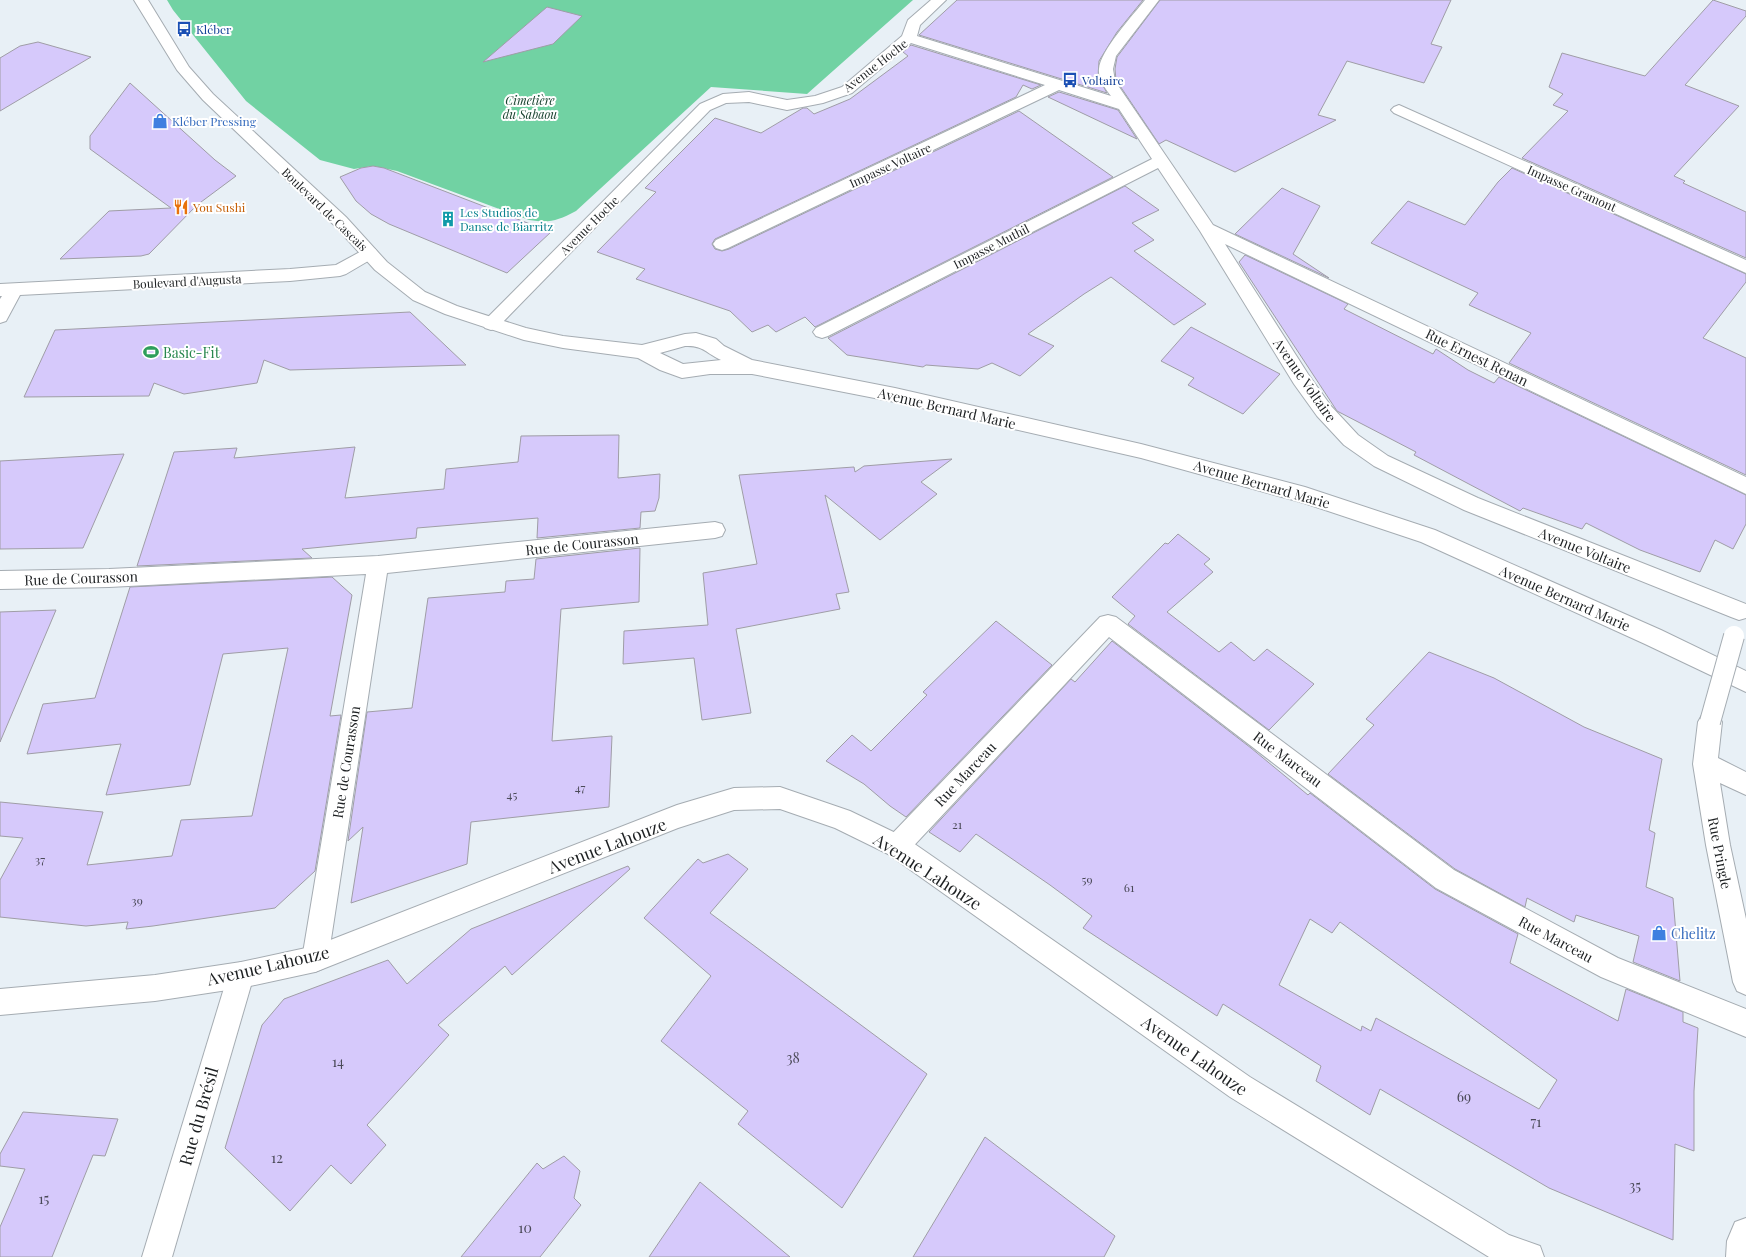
<svg xmlns="http://www.w3.org/2000/svg" width="1746" height="1257" font-family="'Playfair Display',serif">
<style>
.green{fill:#71d2a3}
.building{fill:#d6c9fb;stroke:#9f9da6;fill-rule:evenodd}
.lines{fill:none;stroke-linecap:round;stroke-linejoin:round}
.street-casing{stroke:#a5acb2;stroke-width:2}
.secondary-casing{stroke:#a5acb2;stroke-width:2}
.street{fill:#fff;fill-rule:evenodd}
.secondary{fill:#fff;fill-rule:evenodd}
.street-bridge-casing{stroke:#a5acb2;stroke-width:22;stroke-linecap:butt}
.street-bridge{stroke:#fff;stroke-width:20}
.labels{text-anchor:middle;dominant-baseline:central;stroke-width:4;stroke-linejoin:round;paint-order:stroke}
.far-transit-label{font-size:12px;fill:#164399;stroke:#fff;text-anchor:start}
.far-street-label{font-size:12px;fill:#1d2022;stroke:#fff}
.far-park-label{font-size:12px;font-style:italic;fill:#18422f;stroke:#fff}
.far-shop-label{font-size:12px;fill:#366cbe;stroke:#fff;text-anchor:start}
.far-food-label{font-size:12px;fill:#c56008;stroke:#fff;text-anchor:start}
.far-culture-label{font-size:12px;fill:#0d838f;stroke:#fff;text-anchor:start}
.number-label{font-size:12px;fill:#4b4a58}
.leisure-label{font-size:14px;fill:#27864d;stroke:#fff;text-anchor:start}
.street-label{font-size:14px;fill:#1d2022;stroke:#fff}
.shop-label{font-size:14px;fill:#366cbe;stroke:#fff;text-anchor:start}
.near-number-label{font-size:14px;fill:#4b4a58}
.near-street-label{font-size:17px;fill:#1d2022;stroke:#fff}
</style>
<rect width="100%" height="100%" fill="#e8f0f6"/>
<path class="green" d="M167,0h746l-106,94 -96,-7 -135,124c-19,10 -26,12 -47,9l-132,-49 -24,-5 -19,3 -34,-9 -74,-59 -73,-91z"/>
<g class="building">
<polygon points="957,0 1143,0 1117,32 1099,61 1098,77 1107,93 919,35"/>
<polygon points="1160,0 1451,0 1431,44 1442,47 1424,83 1347,61 1318,115 1336,120 1235,172 1166,140 1159,144 1116,80 1115,69 1117,57"/>
<polygon points="1713,0 1746,11 1746,16 1685,85 1739,106 1674,176 1685,181 1683,183 1746,212 1746,258 1522,158 1568,111 1553,105 1563,94 1549,87 1562,53 1645,76"/>
<polygon points="547,7 582,16 553,44 483,62"/>
<polygon points="38,42 91,57 0,111 0,58 20,46"/>
<polygon points="911,45 1041,85 1032,89 1023,85 1016,97 715,239 712,244 715,249 722,251 729,249 1019,111 1113,177 815,327 805,317 776,332 768,325 752,332 730,311 636,279 645,269 597,252 656,192 645,188 715,118 761,133 803,108 807,108 814,114 850,99 908,56 903,52"/>
<polygon points="130,83 215,160 236,176 197,205 149,254 141,256 60,259 109,211 171,208 90,149 90,136"/>
<polygon points="1059,92 1118,110 1137,139 1048,97"/>
<polygon points="373,166 384,168 551,232 507,273 389,224 371,214 356,201 340,177 361,168"/>
<polygon points="1512,168 1746,274 1746,282 1703,338 1746,358 1746,475 1509,363 1531,333 1469,305 1478,293 1371,243 1408,201 1465,225 1498,182"/>
<polygon points="1125,186 1159,210 1132,223 1154,240 1134,251 1206,304 1174,325 1111,277 1084,294 1028,334 1054,346 1020,376 992,363 978,369 926,365 923,367 847,355 828,338"/>
<polygon points="1282,188 1320,206 1293,254 1329,278 1235,234"/>
<polygon points="1245,255 1348,304 1344,309 1433,354 1436,349 1468,370 1494,383 1499,377 1746,495 1746,524 1733,549 1715,540 1700,572 1640,550 1586,523 1582,529 1523,508 1520,511 1414,455 1416,452 1337,411 1239,262"/>
<polygon points="410,312 466,365 290,370 264,360 257,383 184,394 154,383 149,396 24,397 55,330"/>
<polygon points="1191,327 1280,374 1243,414 1188,385 1194,378 1161,361"/>
<polygon points="619,435 618,478 660,474 659,498 655,511 641,512 640,528 537,538 538,518 417,528 416,538 302,549 312,558 137,566 174,452 237,448 234,458 355,447 345,498 444,489 446,469 518,462 521,436"/>
<polygon points="124,454 83,548 0,549 0,461"/>
<polygon points="952,459 921,482 937,494 880,540 825,495 849,592 836,594 840,609 736,629 751,713 702,720 694,658 623,664 624,631 708,625 703,573 757,564 739,475 854,467 855,472 864,466"/>
<polygon points="1178,534 1210,559 1204,564 1213,572 1167,612 1219,652 1231,642 1254,661 1267,649 1314,684 1269,730 1128,624 1135,616 1112,597 1165,543 1168,544"/>
<polygon points="640,548 639,602 561,609 552,741 612,736 609,807 471,822 467,864 351,903 363,827 348,841 367,712 412,708 428,598 505,592 506,581 534,579 536,559"/>
<polygon points="332,577 352,595 330,716 341,715 315,871 275,908 153,926 126,929 128,922 86,926 0,917 0,880 23,838 0,836 0,802 103,812 87,865 172,856 181,820 252,816 288,648 223,654 190,785 106,795 121,744 27,754 43,704 95,698 130,587"/>
<polygon points="56,610 0,742 0,612"/>
<polygon points="996,621 1052,665 906,817 890,806 864,784 826,761 852,735 871,751 927,695 923,692"/>
<path d="M1112,641l139,107 57,47 2,-2 125,96 83,45 -8,29 108,58 8,-32 57,23v10l15,6 -4,63v60l-19,-7 -2,96 -124,-52 -169,-99 -10,26 -54,-34 5,-15 -98,-62 -6,12 -134,-88 9,-12 -42,-31 -74,-51 -16,18 -31,-20 142,-153 4,3zM1310,919l22,14 8,-11 217,158 -18,29 -163,-91 -5,13 -9,-5 -1,5 -82,-46z"/>
<polygon points="1429,652 1494,678 1584,727 1662,759 1649,830 1655,833 1646,887 1673,898 1680,981 1633,962 1639,936 1576,915 1574,922 1527,898 1525,907 1455,869 1328,774 1374,725 1366,719"/>
<polygon points="728,854 748,869 710,913 927,1074 842,1208 738,1124 748,1111 661,1041 711,976 644,918 698,859 703,863"/>
<polygon points="628,866 630,869 512,975 505,966 438,1025 449,1035 367,1125 386,1145 351,1184 331,1165 290,1211 225,1148 262,1025 284,999 388,960 407,984 471,929"/>
<polygon points="23,1112 118,1119 105,1156 93,1155 52,1257 0,1257 0,1227 25,1169 0,1166 0,1154"/>
<polygon points="985,1137 1115,1236 1104,1257 913,1257"/>
<polygon points="564,1156 580,1171 574,1198 581,1205 540,1257 461,1257 537,1163 543,1169"/>
<polygon points="700,1182 790,1257 649,1257"/>
</g>
<g class="lines">
<defs>
<g id="street">
<path d="M931,0h15l-26,25 -3,11 194,60c-6,-8 -13,-17 -12,-27 1,-18 34,-54 46,-69h14l-43,56 -3,13 2,12 98,144 533,252v17l-521,-250 83,130 23,32 27,29 30,21 90,42 268,106v14l-7,2 -8,-3 -267,-107 -90,-44 -30,-21 -27,-29 -23,-32 -94,-153 -42,-63 -330,168 -6,2 -6,-2 -3,-4 3,-4 336,-169 -33,-50 -60,-19 -331,158 -6,2 -6,-2 -3,-4 3,-4 329,-155 -134,-42 -59,50 -29,10 -36,7 -38,-8 -23,1 -16,7 -213,218 -6,2 -6,-2 -3,-4 3,-4 215,-216 23,-10 26,-2 38,8 28,-4 27,-9 60,-51 6,-16z"/>
<polygon points="1399,105 1746,260 1746,273 1394,113 1391,110 1394,107"/>
<polygon points="369,247 375,249 378,253 375,257 346,274 340,276 290,281 20,295 6,321 0,323 0,299 2,296 0,296 0,284 290,269 336,265"/>
<polygon points="715,522 722,524 725,530 722,536 715,538 387,573 328,959 324,968 315,972 306,968 302,959 366,574 109,587 0,589 0,571 109,569 378,556"/>
<polygon points="1108,615 1116,617 1454,870 1618,958 1746,1009 1746,1037 1601,977 1436,888 1109,637 906,854 897,858 888,854 885,846 888,838 1100,617"/>
<polygon points="1710,712 1718,715 1722,722 1718,758 1746,772 1746,795 1720,783 1730,845 1746,919 1746,995 1737,991 1733,982 1706,845 1693,764 1698,722 1702,715"/>
<polygon points="241,962 250,966 254,975 172,1257 142,1257 228,975 232,966"/>
</g>
<g id="secondary">
<path d="M134,0h14l41,67 24,27 133,123 41,45 38,30 32,14 69,22 37,8 79,9 43,-11 11,-1 20,6 8,7 28,14 143,28 246,56 164,43 130,43 226,100 85,41v21l-101,-48 -224,-102 -117,-39 -163,-45 -246,-56 -143,-28h-42l-28,4 -22,-8 -22,-12 -75,-10 -39,-8 -79,-26 -32,-14 -38,-30 -41,-45 -131,-125 -26,-30zM685,346c18,-1 21,7 36,14l-38,4 -23,-11z"/>
<polygon points="780,787 850,811 906,838 1250,1077 1509,1235 1540,1246 1544,1257 1489,1257 1230,1097 888,854 835,828 780,809 734,810 678,828 315,972 241,988 155,1001 0,1015 0,989 155,975 241,962 315,946 677,805 734,788"/>
<polygon points="1746,1218 1746,1257 1726,1257 1727,1241 1735,1222"/>
</g>
</defs>
<use href="#street" class="street-casing"/>
<use href="#secondary" class="secondary-casing"/>
<use href="#street" class="street"/>
<use href="#secondary" class="secondary"/>
<defs>
<polyline id="street-bridge" points="1710,722 1734,636"/>
</defs>
<use href="#street-bridge" class="street-bridge-casing"/>
<use href="#street-bridge" class="street-bridge"/>
</g>
<defs>
<symbol id="bus-bare" viewBox="-9 -9 18 18"><path d="M-5-6H5V4H4V6H2V4H-2V6H-4V4H-5ZM-3.5-4V0h7V-4ZM-3.5 1.2v1.5H-2V1.2ZM2 1.2v1.5H3.5V1.2Z" fill="#1a4fb4" stroke="#fff" stroke-width="2.5" paint-order="stroke"/></symbol>
<symbol id="shop-bare" viewBox="-9 -9 18 18"><path d="M-5-2.5h2.3a2.7 3.5 0 0 1 5.4 0H5L5.5 6h-11ZM-1.5-2.5h3a1.5 2.3 0 0 0-3 0Z" fill="#3f7fe0" stroke="#fff" stroke-width="2.5" paint-order="stroke"/></symbol>
<symbol id="restaurant-bare" viewBox="-9 -9 18 18"><path d="M-5-6h1v4h1v-4h1v4h1v-4h1v5L-1.5 .5V6h-2V.5L-5-1ZM5-6V6H3V1.5H1.5Q1.5-4 5-6Z" fill="#e8710a" stroke="#fff" stroke-width="2.5" paint-order="stroke"/></symbol>
<symbol id="building-bare" viewBox="-9 -9 18 18"><path d="M-4-6H4V6H1V3H-1V6H-4ZM-2.5-4.3h1.7v1.8h-1.7ZM.8-4.3h1.7v1.8H.8ZM-2.5-1h1.7V.8h-1.7ZM.8-1h1.7V.8H.8Z" fill="#0f9aa8" stroke="#fff" stroke-width="2.5" paint-order="stroke"/></symbol>
<symbol id="stadium-bare" viewBox="-9 -9 18 18"><path d="M0-5a6.5 5 0 1 0 0 10a6.5 5 0 1 0 0-10ZM-3.5-1.8h7v3.6h-7Z" fill="#2e9e5b" stroke="#fff" stroke-width="2.5" paint-order="stroke"/></symbol>
</defs>
<g fill-rule="evenodd">
<use href="#bus-bare" x="173" y="18" width="22" height="22"/>
<use href="#bus-bare" x="1059" y="69" width="22" height="22"/>
<use href="#shop-bare" x="149" y="110" width="22" height="22"/>
<use href="#restaurant-bare" x="170" y="196" width="22" height="22"/>
<use href="#building-bare" x="437" y="208" width="22" height="22"/>
<use href="#stadium-bare" x="140" y="341" width="22" height="22"/>
<use href="#shop-bare" x="1648" y="922" width="22" height="22"/>
</g>
<g class="labels">
<g class="far-transit-label">
<text x="196" y="29">Kléber</text>
<text x="1082" y="80">Voltaire</text>
</g>
<g class="far-street-label">
<text transform="translate(875 65) rotate(-38)">Avenue Hoche</text>
<text transform="translate(890 165) rotate(-25)">Impasse Voltaire</text>
<text transform="translate(1572 188) rotate(24)">Impasse Gramont</text>
<text transform="translate(325 209) rotate(44)">Boulevard de Cascais</text>
<text transform="translate(589 225) rotate(-45)">Avenue Hoche</text>
<text transform="translate(991 246) rotate(-27)">Impasse Muthil</text>
<text transform="translate(187 281) rotate(-3)">Boulevard d'Augusta</text>
</g>
<g class="far-park-label">
<text x="530" y="100">Cimetière<tspan x="530" dy="14">du Sabaou</tspan></text>
</g>
<g class="far-shop-label">
<text x="172" y="121">Kléber Pressing</text>
</g>
<g class="far-food-label">
<text x="193" y="207">You Sushi</text>
</g>
<g class="far-culture-label">
<text x="460" y="212">Les Studios de<tspan x="460" dy="14">Danse de Biarritz</tspan></text>
</g>
<g class="number-label">
<text x="580" y="787">47</text>
<text x="512" y="794">45</text>
<text x="957" y="824">21</text>
<text x="40" y="859">37</text>
<text x="1087" y="879">59</text>
<text x="1129" y="887">61</text>
<text x="137" y="900">39</text>
</g>
<g class="leisure-label">
<text x="163" y="352">Basic-Fit</text>
</g>
<g class="street-label">
<text transform="translate(1477 357) rotate(26)">Rue Ernest Renan</text>
<text transform="translate(1305 380) rotate(55)">Avenue Voltaire</text>
<text transform="translate(947 408) rotate(13)">Avenue Bernard Marie</text>
<text transform="translate(1262 484) rotate(16)">Avenue Bernard Marie</text>
<text transform="translate(582 544) rotate(-6)">Rue de Courasson</text>
<text transform="translate(1585 550) rotate(22)">Avenue Voltaire</text>
<text transform="translate(81 578) rotate(-2)">Rue de Courasson</text>
<text transform="translate(1565 598) rotate(24)">Avenue Bernard Marie</text>
<text transform="translate(1288 759) rotate(37)">Rue Marceau</text>
<text transform="translate(346 762) rotate(-81)">Rue de Courasson</text>
<text transform="translate(965 774) rotate(-47)">Rue Marceau</text>
<text transform="translate(1720 853) rotate(79)">Rue Pringle</text>
<text transform="translate(1556 939) rotate(28)">Rue Marceau</text>
</g>
<g class="shop-label">
<text x="1671" y="933">Chelitz</text>
</g>
<g class="near-number-label">
<text x="793" y="1057">38</text>
<text x="338" y="1061">14</text>
<text x="1464" y="1096">69</text>
<text x="1536" y="1121">71</text>
<text x="277" y="1157">12</text>
<text x="1635" y="1185">35</text>
<text x="44" y="1198">15</text>
<text x="525" y="1227">10</text>
</g>
<g class="near-street-label">
<text transform="translate(607 845) rotate(-21)">Avenue Lahouze</text>
<text transform="translate(928 871) rotate(33)">Avenue Lahouze</text>
<text transform="translate(268 965) rotate(-13)">Avenue Lahouze</text>
<text transform="translate(1195 1055) rotate(35)">Avenue Lahouze</text>
<text transform="translate(198 1116) rotate(-74)">Rue du Brésil</text>
</g>
</g>
</svg>
